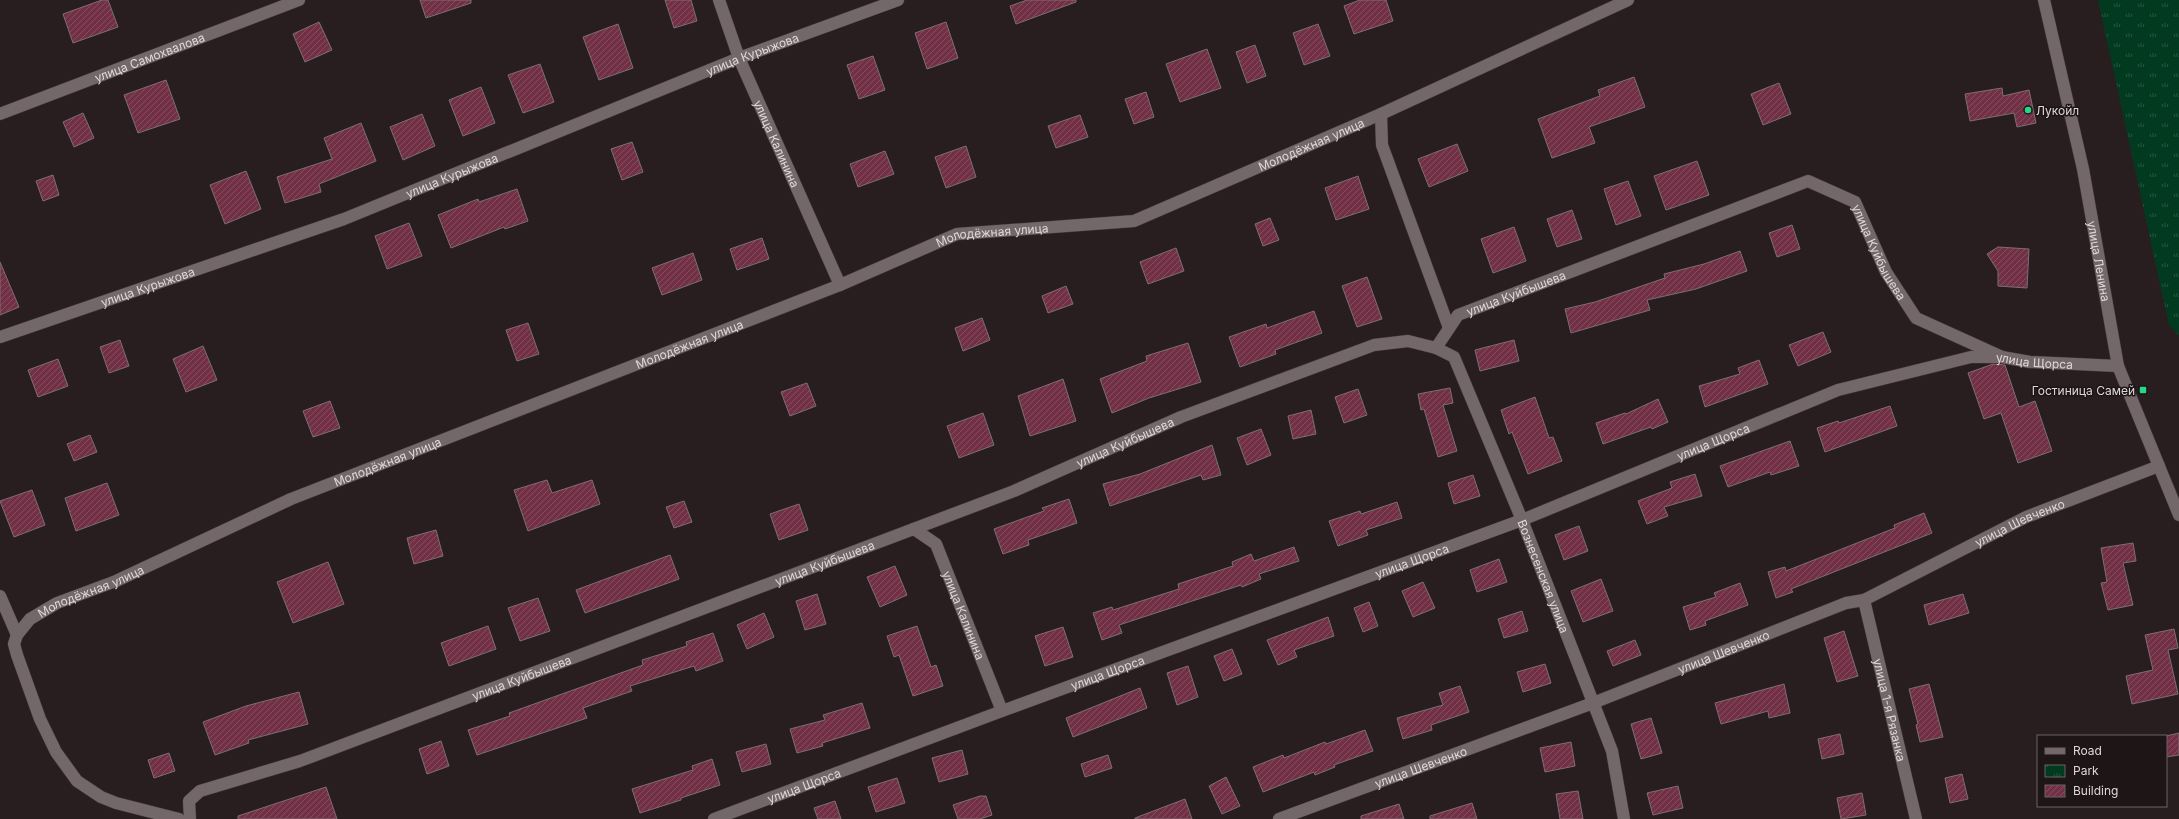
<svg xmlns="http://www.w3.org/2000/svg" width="2179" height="819" font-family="Inter,sans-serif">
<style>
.park{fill:url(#park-tufts)}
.building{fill:url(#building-hatch);stroke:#7c6f72}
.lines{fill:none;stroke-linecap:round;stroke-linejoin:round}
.minor-casing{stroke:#423a3c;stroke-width:13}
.minor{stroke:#74676a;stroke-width:12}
.poi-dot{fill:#24d886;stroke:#1e1517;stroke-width:1.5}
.labels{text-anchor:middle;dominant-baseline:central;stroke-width:3;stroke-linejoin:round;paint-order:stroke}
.street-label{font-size:12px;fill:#dfd8da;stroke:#1e1517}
.poi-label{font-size:12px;fill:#dfd8da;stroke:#1e1517;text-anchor:start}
</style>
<defs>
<pattern id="park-tufts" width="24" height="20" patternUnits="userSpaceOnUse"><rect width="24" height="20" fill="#023a20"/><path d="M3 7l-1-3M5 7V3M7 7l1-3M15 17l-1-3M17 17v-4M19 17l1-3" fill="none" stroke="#265640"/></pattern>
<pattern id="building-hatch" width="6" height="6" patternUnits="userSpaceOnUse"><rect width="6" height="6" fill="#713046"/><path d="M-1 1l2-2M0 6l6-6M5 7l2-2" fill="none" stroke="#854d60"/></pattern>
</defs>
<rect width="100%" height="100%" fill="#281e20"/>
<polygon class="park" points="2098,0 2179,0 2179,336 2169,325"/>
<g class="building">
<polygon points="102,0 108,0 118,27 73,43 63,14"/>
<polygon points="420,0 471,0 471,3 426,18"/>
<polygon points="665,0 691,0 697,21 674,28"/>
<polygon points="1027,0 1076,0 1076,2 1016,24 1010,6"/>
<polygon points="1360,0 1386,0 1393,21 1354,34 1344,6"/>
<polygon points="319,22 332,50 305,62 293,34"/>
<polygon points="946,22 958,58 927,69 915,33"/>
<polygon points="618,24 633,68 599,80 583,37"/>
<polygon points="1318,24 1330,56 1304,65 1293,33"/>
<polygon points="1255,45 1266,76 1247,83 1236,52"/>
<polygon points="1207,49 1221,88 1180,102 1166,64"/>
<polygon points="873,56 885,90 859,99 847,65"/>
<polygon points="540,64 554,102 523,113 508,75"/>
<polygon points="1634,77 1645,107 1589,127 1595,143 1552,158 1538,119 1600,96 1598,90"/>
<polygon points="166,80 180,119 138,133 124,95"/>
<polygon points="1779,83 1791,114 1763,125 1751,94"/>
<polygon points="481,87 495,123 463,136 449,100"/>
<polygon points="2002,88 2003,96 2029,90 2036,123 2017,127 2014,113 1970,121 1965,94"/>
<polygon points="1146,92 1154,117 1134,124 1125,99"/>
<polygon points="83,113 94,138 74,147 63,122"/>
<polygon points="422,114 435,146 403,160 390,127"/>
<polygon points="1080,115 1088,137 1056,148 1048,126"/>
<polygon points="361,123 376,161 319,184 321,192 285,203 277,177 332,159 324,138"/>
<polygon points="632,142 643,172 622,180 611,149"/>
<polygon points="1457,144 1468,171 1429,187 1418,159"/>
<polygon points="966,146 976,177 946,188 935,157"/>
<polygon points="885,151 894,174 858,187 850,164"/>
<polygon points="1697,161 1709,195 1666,210 1654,176"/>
<polygon points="246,171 261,209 225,224 210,185"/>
<polygon points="53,175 59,195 43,201 36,181"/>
<polygon points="1358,176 1369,209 1336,220 1325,188"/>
<polygon points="1628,181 1641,216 1616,225 1604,189"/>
<polygon points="517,189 528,221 505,229 504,227 451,248 438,215 478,199 479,202"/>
<polygon points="1572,210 1582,239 1557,247 1547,219"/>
<polygon points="1270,218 1279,240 1263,246 1255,224"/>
<polygon points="409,223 422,256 387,269 375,236"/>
<polygon points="1792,225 1800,249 1777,257 1769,233"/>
<polygon points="1514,227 1526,261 1493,273 1481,239"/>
<polygon points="762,238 769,259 737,270 730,249"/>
<polygon points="1998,247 2029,249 2027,288 1998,286 1998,271 1987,254"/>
<polygon points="1176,248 1184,271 1148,284 1140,262"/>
<polygon points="1740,251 1747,271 1696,289 1647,300 1650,310 1571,333 1565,309 1595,302 1665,278 1664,274 1704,264"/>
<polygon points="693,253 702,280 662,295 652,268"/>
<polygon points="0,262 19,307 0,315"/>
<polygon points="1367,277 1382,319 1357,327 1342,286"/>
<polygon points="1066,286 1073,304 1048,313 1042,296"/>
<polygon points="1314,311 1322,333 1275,350 1276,354 1240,367 1229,337 1266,324 1267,328"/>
<polygon points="982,318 990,340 963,351 955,328"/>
<polygon points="528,323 539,354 517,361 506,330"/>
<polygon points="1823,332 1831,352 1798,366 1789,345"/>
<polygon points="120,340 129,366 109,373 100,347"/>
<polygon points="1514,340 1519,361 1480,371 1475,350"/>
<polygon points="1188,343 1201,382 1149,398 1112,413 1100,379 1147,361 1146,356"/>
<polygon points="203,346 217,380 186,392 173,359"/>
<polygon points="58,359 68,386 38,397 28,370"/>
<polygon points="1759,360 1768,384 1705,407 1699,386 1740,374 1738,368"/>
<polygon points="1993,364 2005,365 2019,407 2035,401 2052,451 2018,463 2001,413 1984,419 1968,373"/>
<polygon points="1063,379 1076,421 1030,436 1018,396"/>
<polygon points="807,383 816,406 790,416 781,392"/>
<polygon points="1450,388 1453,403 1443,405 1457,451 1438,457 1424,409 1421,410 1418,394"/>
<polygon points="1358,389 1367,415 1344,423 1335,397"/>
<polygon points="1535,397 1549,438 1553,437 1562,461 1528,474 1512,432 1509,434 1501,410"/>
<polygon points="1658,399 1668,422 1652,429 1651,427 1603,444 1596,423 1625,413 1626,414"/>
<polygon points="330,401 340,428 313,437 303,411"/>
<polygon points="1890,406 1897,426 1825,452 1817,428 1838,421 1839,423"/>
<polygon points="1311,410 1316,434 1293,439 1288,416"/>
<polygon points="983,413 994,445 959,458 947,426"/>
<polygon points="1261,429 1271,455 1247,465 1237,438"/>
<polygon points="90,435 97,452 74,461 67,444"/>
<polygon points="1790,441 1799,466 1771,475 1770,472 1728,487 1720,466"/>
<polygon points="1212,445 1221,475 1203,480 1201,475 1110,506 1103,484 1140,474"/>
<polygon points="1695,474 1702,496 1664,507 1668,516 1647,524 1638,501 1672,488 1670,482"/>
<polygon points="1473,475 1480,496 1454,504 1448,483"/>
<polygon points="547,480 552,493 592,480 600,504 528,531 514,490"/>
<polygon points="107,483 119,515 76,531 65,498"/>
<polygon points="32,490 45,525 14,537 0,501"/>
<polygon points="1069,499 1077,523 1028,540 1029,545 1003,554 994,529 1044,511 1042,508"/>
<polygon points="684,501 692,522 674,528 666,507"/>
<polygon points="1397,502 1402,518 1366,530 1368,535 1338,546 1329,521 1360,511 1361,514"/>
<polygon points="799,504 808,530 779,540 770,514"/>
<polygon points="1924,513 1932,533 1791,589 1793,592 1776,598 1768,572 1785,567 1786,571 1895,528 1894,525"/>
<polygon points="1579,526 1588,551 1564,560 1555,535"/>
<polygon points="436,530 443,556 414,564 407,538"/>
<polygon points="2133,543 2136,561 2123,563 2133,605 2108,610 2101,583 2107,582 2101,548"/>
<polygon points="1294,547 1299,561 1259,574 1261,579 1242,587 1241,585 1119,625 1122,633 1102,640 1093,613 1112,607 1113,610 1179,589 1178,584 1233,566 1232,562 1251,554 1254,561"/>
<polygon points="670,555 679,579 585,613 576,590"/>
<polygon points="1499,559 1507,582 1477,592 1470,570"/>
<polygon points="328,562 344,604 293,623 277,582"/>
<polygon points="895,566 907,595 880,607 867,577"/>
<polygon points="1601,579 1613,611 1583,622 1571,591"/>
<polygon points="1423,582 1435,608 1413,617 1402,591"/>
<polygon points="1740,583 1748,605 1705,621 1706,625 1690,630 1683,607 1716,597 1714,593"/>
<polygon points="817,594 826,624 805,630 796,601"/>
<polygon points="1963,594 1969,613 1929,625 1924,605"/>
<polygon points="538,598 550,631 520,641 508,608"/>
<polygon points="1369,602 1378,626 1363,632 1354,608"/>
<polygon points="1522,611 1528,631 1504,638 1498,619"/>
<polygon points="764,613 774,637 747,649 737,625"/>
<polygon points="1328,617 1334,636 1294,650 1297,657 1278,665 1267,640"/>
<polygon points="488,626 496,649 449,666 441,643"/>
<polygon points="917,626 931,667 936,665 943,686 913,696 899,655 894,657 887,636"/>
<polygon points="1063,627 1073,657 1045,666 1035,636"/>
<polygon points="2174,629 2178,648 2168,650 2178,694 2132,704 2126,676 2153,670 2145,635"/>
<polygon points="1844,631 1858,676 1837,682 1824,638"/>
<polygon points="713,633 723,661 696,671 694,666 630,686 632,691 583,708 587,718 477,755 468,730 510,716 509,713 643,665 642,660 687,646 686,642"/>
<polygon points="1635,640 1641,655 1613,666 1607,651"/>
<polygon points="1232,649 1242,674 1224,681 1214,656"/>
<polygon points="1545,664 1551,683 1523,692 1517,672"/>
<polygon points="1188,666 1198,697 1177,705 1167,673"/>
<polygon points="1784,684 1790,713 1769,718 1768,711 1721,724 1715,703"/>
<polygon points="1929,684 1943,737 1920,742 1916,725 1918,724 1909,689"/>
<polygon points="1460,686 1469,712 1431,725 1432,730 1403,739 1397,718 1443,705 1439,693"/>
<polygon points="1140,688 1147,708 1073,737 1066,718"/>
<polygon points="299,692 308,724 248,740 249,743 215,755 203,722 246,706"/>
<polygon points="862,703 870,728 822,743 823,746 797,753 790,729 825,720 823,715"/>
<polygon points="1651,718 1662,753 1641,759 1631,724"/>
<polygon points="1365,730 1373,751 1334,765 1335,767 1315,775 1314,772 1263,792 1253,767 1283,755 1284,758 1325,742 1326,744"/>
<polygon points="2179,733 2179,755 2166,757 2166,736"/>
<polygon points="1840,734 1844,754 1822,759 1818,739"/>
<polygon points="441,741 449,766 427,774 419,749"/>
<polygon points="1571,742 1575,766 1545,772 1540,748"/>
<polygon points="766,744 771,764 742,772 736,752"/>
<polygon points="962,750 968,774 939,782 932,758"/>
<polygon points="169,753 175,771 154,778 148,760"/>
<polygon points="1108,755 1112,768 1085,777 1081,764"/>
<polygon points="712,759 720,785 681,798 681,800 640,813 632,789 693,770 692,766"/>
<polygon points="1962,774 1968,799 1950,803 1945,778"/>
<polygon points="1226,777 1240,806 1222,814 1209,786"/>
<polygon points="897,778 905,803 876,812 868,787"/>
<polygon points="1678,786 1683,808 1653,815 1647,793"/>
<polygon points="326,787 337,819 238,819 238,816"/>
<polygon points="1578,791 1583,819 1560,819 1556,794"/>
<polygon points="1862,793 1866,815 1841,819 1837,798"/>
<polygon points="980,796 986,796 992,815 980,819 958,819 953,805"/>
<polygon points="1185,799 1192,819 1135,819 1135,818"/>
<polygon points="835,801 841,819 818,819 814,808"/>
<polygon points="1472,803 1477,819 1430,819 1430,816"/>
<polygon points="1399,804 1404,819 1361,819 1361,816"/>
</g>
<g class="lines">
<defs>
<g id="minor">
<path id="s1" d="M719,0l20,58 101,227"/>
<path id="s2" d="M2044,0l39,169 35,197 61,149"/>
<path id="s3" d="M0,114l299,-114"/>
<polyline points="1381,114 1382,145 1449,328"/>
<path id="s4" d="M0,337l344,-118 395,-161 159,-58"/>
<path id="s5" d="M1436,348l18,9 68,163 90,231 12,68"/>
<path id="s6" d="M914,529l22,15 66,167"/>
<polyline points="0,596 17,635"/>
<path id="s7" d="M1864,600l52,219"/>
<path id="s8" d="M179,819l-63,-16 -15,-6 -24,-16 -21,-29 -16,-33 -23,-64 -3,-11 3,-9 13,-16 27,-16 59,-22 175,-82 549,-214 117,-51 177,-13 247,-107 247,-114"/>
<path id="s9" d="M190,819l-1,-18 11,-10 100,-30 714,-270 167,-74 193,-72 34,-4 28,7 22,-33 350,-134 47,21 31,70 30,46 86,39"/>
<path id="s10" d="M714,819l288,-108 520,-191 316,-130 133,-33h31l28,5 88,4"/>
<path id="s11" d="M1279,819l314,-116 253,-100 18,-3 162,-83 133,-51"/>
</g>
</defs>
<use href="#minor" class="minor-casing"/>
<use href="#minor" class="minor"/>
</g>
<g class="poi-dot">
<circle cx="2028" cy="110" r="4"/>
<rect x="2139" y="386" width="8" height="8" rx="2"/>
</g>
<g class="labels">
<g class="street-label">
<text stroke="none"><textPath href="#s4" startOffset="804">улица Курыжова</textPath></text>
<text stroke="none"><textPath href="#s3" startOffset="160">улица Самохвалова</textPath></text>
<text stroke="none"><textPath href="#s1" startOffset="155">улица Калинина</textPath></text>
<text stroke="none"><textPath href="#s8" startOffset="1667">Молодёжная улица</textPath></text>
<text stroke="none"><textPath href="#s4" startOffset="480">улица Курыжова</textPath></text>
<text stroke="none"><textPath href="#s8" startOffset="1331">Молодёжная улица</textPath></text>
<text stroke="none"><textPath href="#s9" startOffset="1874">улица Куйбышева</textPath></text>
<text stroke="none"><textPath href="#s2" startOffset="267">улица Ленина</textPath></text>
<text stroke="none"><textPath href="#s4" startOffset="156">улица Курыжова</textPath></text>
<text stroke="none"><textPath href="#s9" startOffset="1454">улица Куйбышева</textPath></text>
<text stroke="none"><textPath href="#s8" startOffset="1007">Молодёжная улица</textPath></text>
<text stroke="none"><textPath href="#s10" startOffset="1404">улица Щорса</textPath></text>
<text stroke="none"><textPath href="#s10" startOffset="1068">улица Щорса</textPath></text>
<text stroke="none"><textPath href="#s9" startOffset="1022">улица Куйбышева</textPath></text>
<text stroke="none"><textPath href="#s8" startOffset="683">Молодёжная улица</textPath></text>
<text stroke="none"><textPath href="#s11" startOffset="799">улица Шевченко</textPath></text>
<text stroke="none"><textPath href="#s10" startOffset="744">улица Щорса</textPath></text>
<text stroke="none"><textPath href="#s9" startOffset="698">улица Куйбышева</textPath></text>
<text stroke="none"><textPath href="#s5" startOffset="257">Вознесенская улица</textPath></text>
<text stroke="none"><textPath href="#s8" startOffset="359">Молодёжная улица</textPath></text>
<text stroke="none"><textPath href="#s6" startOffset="103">улица Калинина</textPath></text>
<text stroke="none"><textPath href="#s11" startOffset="475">улица Шевченко</textPath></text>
<text stroke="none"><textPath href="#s10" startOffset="420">улица Щорса</textPath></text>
<text stroke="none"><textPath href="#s9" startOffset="374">улица Куйбышева</textPath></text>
<text stroke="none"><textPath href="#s7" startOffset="113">улица 1-я Рязанка</textPath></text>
<text stroke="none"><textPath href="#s11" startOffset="151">улица Шевченко</textPath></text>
<text stroke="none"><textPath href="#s10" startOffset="96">улица Щорса</textPath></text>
</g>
<g class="poi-label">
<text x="2036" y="110">Лукойл</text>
<text x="2135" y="390" text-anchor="end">Гостиница Самей</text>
</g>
</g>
<rect x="2037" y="735" width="130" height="72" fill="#1e1517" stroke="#6b6365"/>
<rect x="2045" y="748" width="20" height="6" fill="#74676a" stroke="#6b6365"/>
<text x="2073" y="755" font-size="12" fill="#dfd8da">Road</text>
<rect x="2045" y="765" width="20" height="12" fill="url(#park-tufts)" stroke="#6b6365"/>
<text x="2073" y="775" font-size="12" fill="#dfd8da">Park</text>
<rect x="2045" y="785" width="20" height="12" fill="url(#building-hatch)" stroke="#6b6365"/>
<text x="2073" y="795" font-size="12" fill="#dfd8da">Building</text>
</svg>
